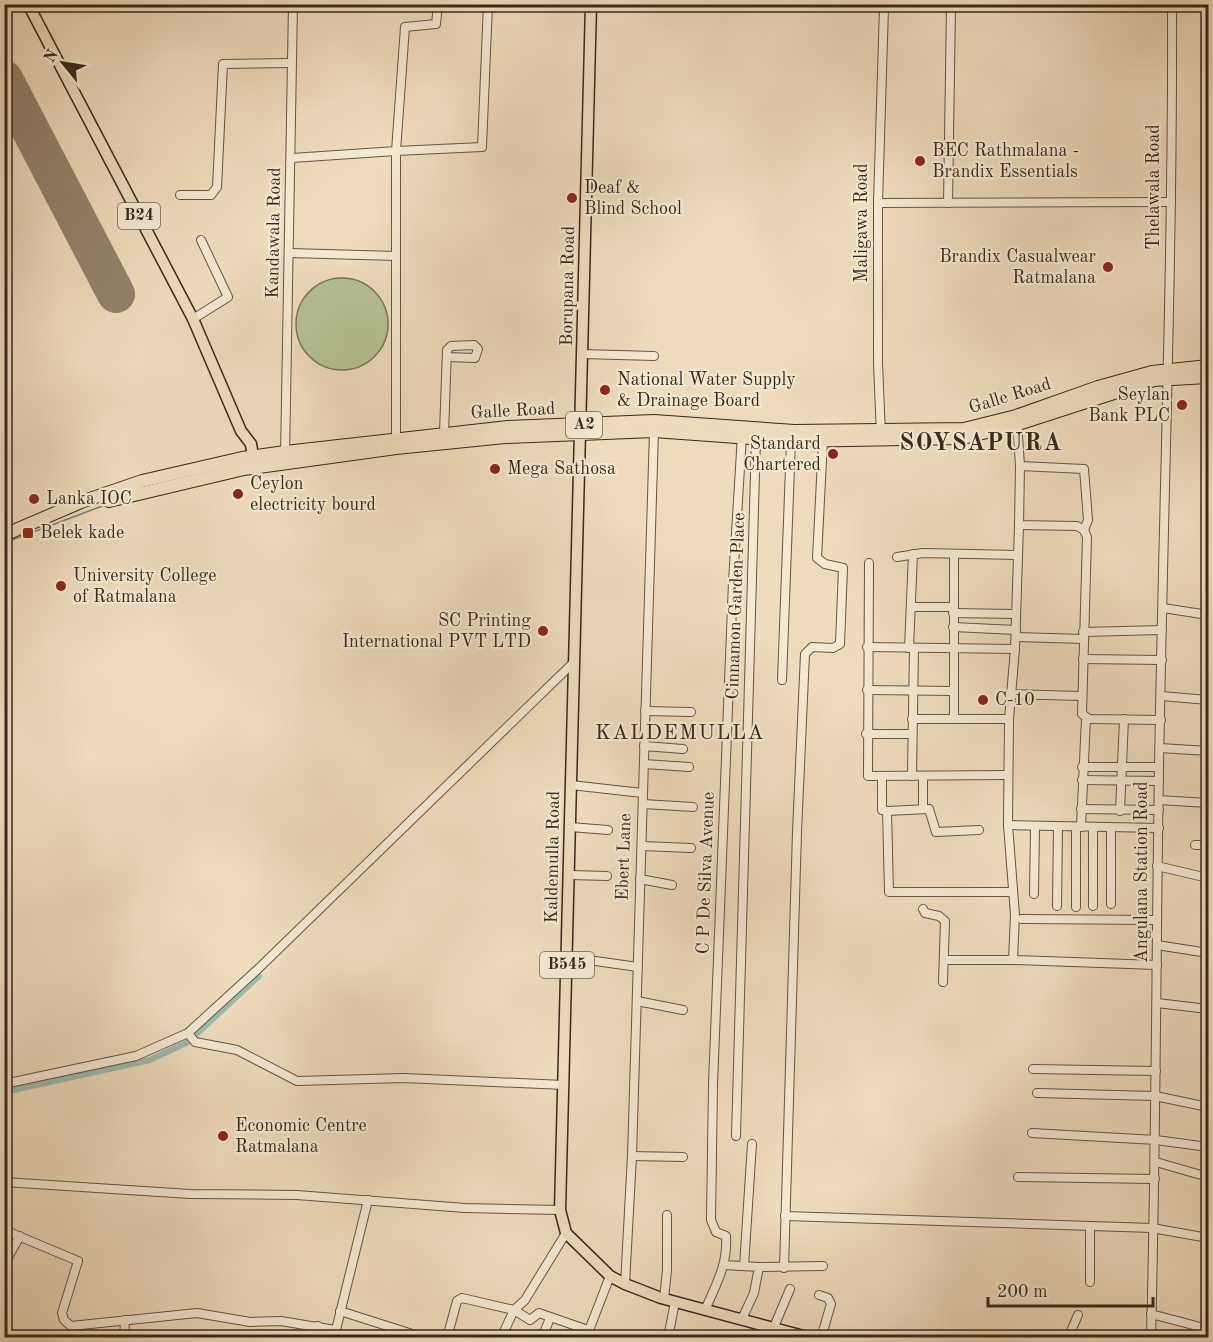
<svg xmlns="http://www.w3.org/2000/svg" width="1213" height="1342" font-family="'Old Standard TT',serif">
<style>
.green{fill:#b5c192;stroke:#767658;stroke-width:1.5}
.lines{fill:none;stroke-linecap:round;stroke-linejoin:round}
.stream{stroke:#728176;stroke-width:1.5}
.canal{stroke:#99bbb1;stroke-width:6}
.runway{stroke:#92826c;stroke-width:38}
.minor-casing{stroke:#655644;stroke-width:10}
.major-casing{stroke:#372a1d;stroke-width:13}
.highway-casing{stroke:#372a1d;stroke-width:14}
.minor{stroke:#f4e8d3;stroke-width:8}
.major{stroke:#eedbbb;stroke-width:10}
.highway{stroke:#eedbbb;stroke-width:12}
.poi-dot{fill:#8f2418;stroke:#f4e8d3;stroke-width:2}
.labels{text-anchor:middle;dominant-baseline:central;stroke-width:4.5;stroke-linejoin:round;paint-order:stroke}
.shield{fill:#f4e8d3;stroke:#706354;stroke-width:1.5}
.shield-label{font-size:16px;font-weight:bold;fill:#372a1d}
.poi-label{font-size:18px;fill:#372a1d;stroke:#f4e8d3;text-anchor:start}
.street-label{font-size:18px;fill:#372a1d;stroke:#f4e8d3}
.quarter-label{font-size:21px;letter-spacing:1.5px;fill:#372a1d;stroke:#f4e8d3}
.district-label{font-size:24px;font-weight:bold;letter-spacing:1.5px;fill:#372a1d;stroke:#f4e8d3}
</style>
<rect width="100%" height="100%" fill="#eedbbb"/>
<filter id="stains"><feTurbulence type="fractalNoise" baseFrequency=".00333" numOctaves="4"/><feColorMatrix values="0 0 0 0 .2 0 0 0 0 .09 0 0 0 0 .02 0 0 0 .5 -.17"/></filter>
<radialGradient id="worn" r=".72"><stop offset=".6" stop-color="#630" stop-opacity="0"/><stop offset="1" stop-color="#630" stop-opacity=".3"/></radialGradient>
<circle class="green" cx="342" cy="324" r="46"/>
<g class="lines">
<polyline class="stream" points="4,543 105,505"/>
<polyline class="canal" points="4,1092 150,1060 188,1042 259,976"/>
<polyline class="runway" points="4,79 116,294"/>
<defs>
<g id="minor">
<polyline points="884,7 878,203 1171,202"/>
<polyline points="292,158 396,151 405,27 436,24 438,4"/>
<polyline points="180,195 211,195 217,187 223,64 291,63"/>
<polyline points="878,199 878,363 881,435"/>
<polyline points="948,203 951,6"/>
<polyline points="290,253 396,256"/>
<polyline points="193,319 228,297 201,240"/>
<polyline points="582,354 654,356"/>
<polyline points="1017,420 1020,466 1019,525 1077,526 1084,530 1087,537 1082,714 1089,719 1161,720"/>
<polyline points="444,433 447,350 451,346 474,345 478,349 475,358 448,357"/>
<polyline points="396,438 396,151 482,147 488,4"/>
<polyline points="285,457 293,4"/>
<polyline points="1020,466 1084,469 1088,520 1084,530"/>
<polyline points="1019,525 1015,649 1009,719 1008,825 1015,915 1013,960 1157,965"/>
<polyline points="897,557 923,553 1018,555"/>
<polyline points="869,563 868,776 1008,775"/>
<polyline points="911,607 953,607"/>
<polyline points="1163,608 1208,615"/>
<polyline points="953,613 1016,614"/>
<polyline points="953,627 1016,630"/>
<polyline points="1083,632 1162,630"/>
<polyline points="1016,637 1084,639"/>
<polyline points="867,647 1015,649"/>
<polyline points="909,648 913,554"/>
<polyline points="1083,659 1162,660"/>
<polyline points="782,680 791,441"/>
<polyline points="867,690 954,691"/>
<polyline points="1011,694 1082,696"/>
<polyline points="1161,696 1208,700"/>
<polyline points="645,711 691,712"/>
<polyline points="912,719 1009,719"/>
<polyline points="954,719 954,554"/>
<polyline points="866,734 912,734"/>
<polyline points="644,746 683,749"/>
<polyline points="1160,748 1208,751"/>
<polyline points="644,764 689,767"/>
<polyline points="1082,767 1159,767"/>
<polyline points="882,776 882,810 887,811 889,892 1013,892"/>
<polyline points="912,776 914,648"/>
<polyline points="923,776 923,808"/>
<polyline points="1082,780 1159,781"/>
<polyline points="571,785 642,793"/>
<polyline points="1159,800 1208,803"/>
<polyline points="643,804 693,807"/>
<polyline points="1081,809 1159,810"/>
<polyline points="887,811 929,809 936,832 979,830"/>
<polyline points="1120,811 1124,719"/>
<polyline points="1008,825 1159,828"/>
<polyline points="570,827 608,830"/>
<polyline points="1081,827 1086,718"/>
<polyline points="1093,827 1093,906"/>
<polyline points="1111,828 1111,904"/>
<polyline points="1195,845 1208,845"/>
<polyline points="642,846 691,848"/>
<polyline points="1157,866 1208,878"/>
<polyline points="570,875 607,876"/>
<polyline points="640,879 672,885"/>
<polyline points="1034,894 1035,826"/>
<polyline points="1057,906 1058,827"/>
<polyline points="1076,907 1076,827"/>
<polyline points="923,909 925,913 939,916 945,921 943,982"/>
<polyline points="1022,919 1157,920"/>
<polyline points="1157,945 1208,953"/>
<polyline points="567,957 638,967"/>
<polyline points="944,960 1013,960"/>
<polyline points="637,1001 683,1010"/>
<polyline points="1157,1003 1208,1009"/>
<polyline points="188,1033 195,1042 237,1050 297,1081 404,1078 564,1085"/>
<polyline points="1033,1069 1156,1071"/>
<polyline points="4,1084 136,1056 188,1033 258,969 573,663"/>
<polyline points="1037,1093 1155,1096 1208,1107"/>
<polyline points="1032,1133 1156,1140 1208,1147"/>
<polyline points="736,1136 756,438"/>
<polyline points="632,1156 683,1157"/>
<polyline points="1156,1162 1208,1177"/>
<polyline points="1018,1177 1155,1179"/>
<polyline points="4,1182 190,1194 297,1195 465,1208 560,1210"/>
<polyline points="785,1216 1152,1228 1208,1238"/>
<polyline points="4,1230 78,1261 62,1313 64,1320 71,1326 197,1313 250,1322 281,1321 335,1330"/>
<polyline points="4,1264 20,1236"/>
<polyline points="724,1265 759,1267 754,1293 742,1319"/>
<polyline points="744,1266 752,1144"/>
<polyline points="759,1267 823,1266"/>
<polyline points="784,1268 797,832 805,654 812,647 833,648 840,644 843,568 825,564 817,558 823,441"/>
<polyline points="1090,1282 1090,1226"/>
<polyline points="625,1284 632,1156 654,431"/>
<polyline points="819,1295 828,1298 831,1304 821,1338"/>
<polyline points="664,1299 667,1270 667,1215"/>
<path d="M705,1310c11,-25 23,-46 21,-74l-10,-4 -5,-12 2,-136 20,-502 9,-147"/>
<polyline points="340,1311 425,1338"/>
<polyline points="1151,1314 1208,1329"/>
<polyline points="774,1327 790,1289"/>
<polyline points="124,1338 125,1320"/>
<polyline points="316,1338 318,1326"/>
<polyline points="334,1338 368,1200"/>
<polyline points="447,1338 457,1301 462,1298 514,1310 530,1320 539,1313 588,1330"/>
<polyline points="501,1338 514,1310 525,1300 566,1233"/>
<polyline points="542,1338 550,1318"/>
<polyline points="586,1338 610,1276"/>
<polyline points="668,1338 675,1302"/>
<polyline points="1068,1338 1078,1315"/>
<path d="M1151,1338c5,-190 5,-380 8,-570 4,-254 14,-509 13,-764"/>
</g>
<g id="major">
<polyline points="28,4 193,319 241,431 251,444 253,457"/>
<polyline points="591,4 560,1210 566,1233 610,1276 625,1284 661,1298 811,1338"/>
<polyline points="944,1338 947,1338"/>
</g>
<g id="highway">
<polyline points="109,501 244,469 396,448 505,437 654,431 791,441 963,438 1018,424 1154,380 1208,377"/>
<polyline points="4,535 81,502 142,481 242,458 285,452 508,427 654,421 794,431 964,429 1016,416 1098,387 1152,372 1208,366"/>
</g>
</defs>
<use href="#minor" class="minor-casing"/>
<use href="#major" class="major-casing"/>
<use href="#highway" class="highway-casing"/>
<use href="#minor" class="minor"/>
<use href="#major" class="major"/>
<use href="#highway" class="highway"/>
</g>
<g class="poi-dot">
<circle cx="920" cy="161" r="6"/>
<circle cx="572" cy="198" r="6"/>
<circle cx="1108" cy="267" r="6"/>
<circle cx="605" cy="390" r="6"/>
<circle cx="1182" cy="405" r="6"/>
<circle cx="833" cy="454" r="6"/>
<circle cx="495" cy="469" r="6"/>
<circle cx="238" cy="494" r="6"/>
<circle cx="34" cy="499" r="6"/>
<rect x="22" y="527" width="12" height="12" rx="3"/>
<circle cx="61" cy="586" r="6"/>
<circle cx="543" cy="631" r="6"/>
<circle cx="983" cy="700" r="6"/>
<circle cx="223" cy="1136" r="6"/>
</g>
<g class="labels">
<g class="shield">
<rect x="118" y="203" width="42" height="26" rx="4.5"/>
<rect x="566" y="412" width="36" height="26" rx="4.5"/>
<rect x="540" y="952" width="54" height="26" rx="4.5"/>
</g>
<g class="shield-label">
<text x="139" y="216">B24</text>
<text x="584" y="425">A2</text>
<text x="567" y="965">B545</text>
</g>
<g class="poi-label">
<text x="932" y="151">BEC Rathmalana -<tspan x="932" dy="21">Brandix Essentials</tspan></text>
<text x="584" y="188">Deaf &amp;<tspan x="584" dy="21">Blind School</tspan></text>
<text x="1096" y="257" text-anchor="end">Brandix Casualwear<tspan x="1096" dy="21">Ratmalana</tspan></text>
<text x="617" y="380">National Water Supply<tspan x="617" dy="21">&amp; Drainage Board</tspan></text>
<text x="1170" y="395" text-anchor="end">Seylan<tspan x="1170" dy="21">Bank PLC</tspan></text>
<text x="821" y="444" text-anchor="end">Standard<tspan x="821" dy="21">Chartered</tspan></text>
<text x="507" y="469">Mega Sathosa</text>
<text x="250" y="484">Ceylon<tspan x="250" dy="21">electricity bourd</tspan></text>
<text x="46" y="499">Lanka IOC</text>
<text x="40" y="533">Belek kade</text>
<text x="73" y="576">University College<tspan x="73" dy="21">of Ratmalana</tspan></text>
<text x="531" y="621" text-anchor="end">SC Printing<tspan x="531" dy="21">International PVT LTD</tspan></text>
<text x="995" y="700">C-10</text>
<text x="235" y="1126">Economic Centre<tspan x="235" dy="21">Ratmalana</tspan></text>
</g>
<g class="street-label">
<text transform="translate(1154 187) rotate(-90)">Thelawala Road</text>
<text transform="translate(862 223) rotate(-90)">Maligawa Road</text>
<text transform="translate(274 233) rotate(-89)">Kandawala Road</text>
<text transform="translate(568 286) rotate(-89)">Borupana Road</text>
<text transform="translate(1010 396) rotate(-17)">Galle Road</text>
<text transform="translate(513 411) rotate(-3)">Galle Road</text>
<text transform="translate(736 606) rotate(-88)">Cinnamon Garden Place</text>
<text transform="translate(553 857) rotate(-89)">Kaldemulla Road</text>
<text transform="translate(624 857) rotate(-88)">Ebert Lane</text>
<text transform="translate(1142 872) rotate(-90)">Angulana Station Road</text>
<text transform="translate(706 873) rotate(-88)">C P De Silva Avenue</text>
</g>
<g class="quarter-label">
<text x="680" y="733">KALDEMULLA</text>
</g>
<g class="district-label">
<text x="981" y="444">SOYSAPURA</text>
</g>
</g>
<rect width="1213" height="1342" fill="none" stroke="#eedbbb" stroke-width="24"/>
<rect x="6" y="6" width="1201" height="1330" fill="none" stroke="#372a1d" stroke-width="3"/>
<rect x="12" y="12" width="1189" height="1318" fill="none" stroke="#372a1d" stroke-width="1.5"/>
<g transform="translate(63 63) rotate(300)" stroke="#f4e8d3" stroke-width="4.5" paint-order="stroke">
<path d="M0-4.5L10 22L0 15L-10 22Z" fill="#372a1d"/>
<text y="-9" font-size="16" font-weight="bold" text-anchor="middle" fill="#372a1d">N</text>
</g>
<path d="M988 1297v9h165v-9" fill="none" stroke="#372a1d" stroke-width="3"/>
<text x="997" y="1297" font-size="18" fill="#372a1d" stroke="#f4e8d3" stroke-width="4.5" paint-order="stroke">200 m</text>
<rect width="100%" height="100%" filter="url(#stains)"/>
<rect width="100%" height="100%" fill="url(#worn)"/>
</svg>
